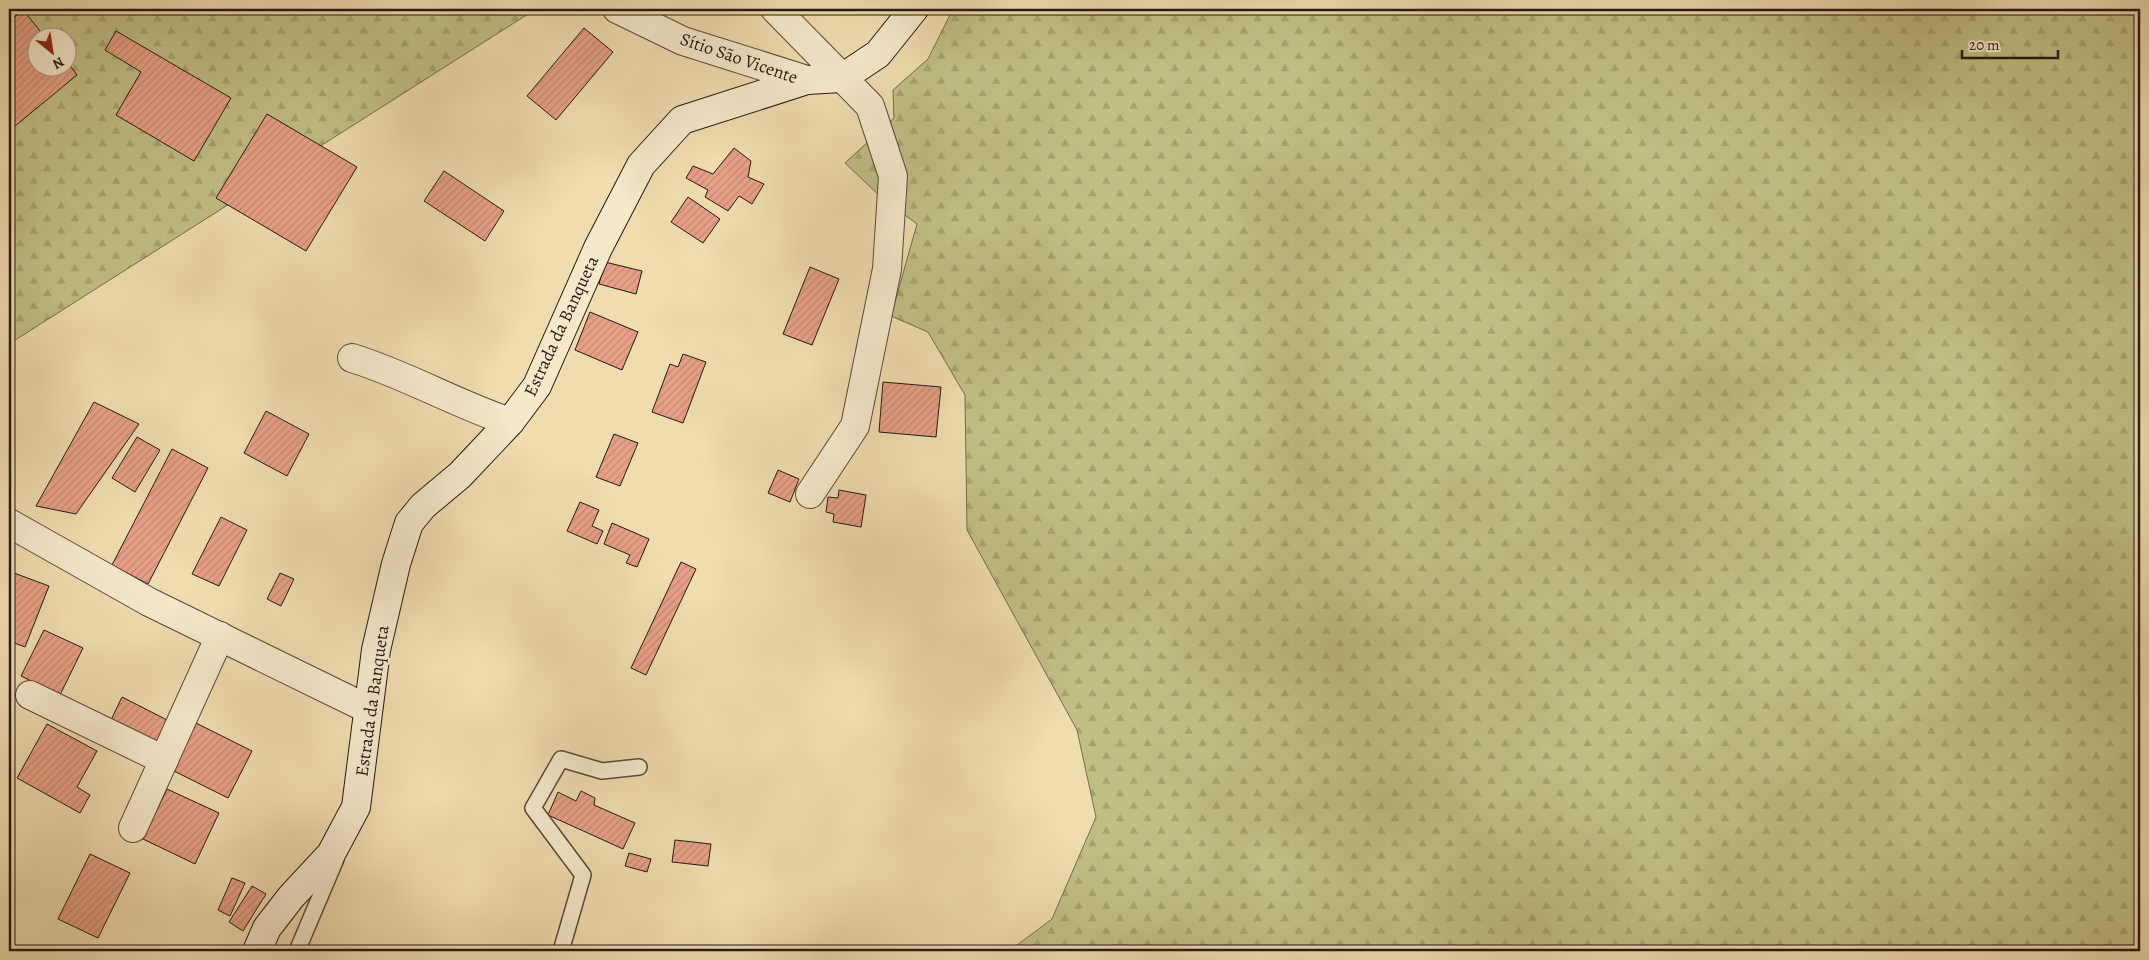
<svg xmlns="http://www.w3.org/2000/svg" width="2149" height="960" font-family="Alegreya,serif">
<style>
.forest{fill:url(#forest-firs);stroke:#736c4c;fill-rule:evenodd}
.building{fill:url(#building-hatch);stroke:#251914}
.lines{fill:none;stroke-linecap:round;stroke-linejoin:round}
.lane-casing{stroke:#584a3b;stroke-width:18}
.street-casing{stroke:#584a3b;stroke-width:30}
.secondary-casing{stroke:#251914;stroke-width:30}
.lane{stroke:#f5e8cb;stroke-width:15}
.street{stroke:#f5e8cb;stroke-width:28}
.secondary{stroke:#f5e8cb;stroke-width:28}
.labels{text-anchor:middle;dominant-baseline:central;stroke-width:4.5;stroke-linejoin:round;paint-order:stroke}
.street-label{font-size:18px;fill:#251914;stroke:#f5e8cb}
</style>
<defs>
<pattern id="forest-firs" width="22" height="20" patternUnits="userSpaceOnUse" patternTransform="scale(1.25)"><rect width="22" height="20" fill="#c1be85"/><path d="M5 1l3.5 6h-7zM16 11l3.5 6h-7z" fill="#a6a372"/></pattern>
<pattern id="building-hatch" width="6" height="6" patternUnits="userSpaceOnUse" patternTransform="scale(1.25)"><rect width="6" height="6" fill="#e7a086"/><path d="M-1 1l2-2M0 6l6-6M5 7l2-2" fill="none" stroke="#c68973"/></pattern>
</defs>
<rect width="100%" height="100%" fill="#efdcaf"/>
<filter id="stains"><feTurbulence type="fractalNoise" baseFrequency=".004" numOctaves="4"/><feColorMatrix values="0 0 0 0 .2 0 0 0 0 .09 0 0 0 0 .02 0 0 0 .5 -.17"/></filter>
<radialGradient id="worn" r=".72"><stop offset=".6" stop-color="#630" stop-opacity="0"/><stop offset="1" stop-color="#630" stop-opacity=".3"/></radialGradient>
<g class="forest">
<path d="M9,9h527l-527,335zM38,38h30v30h-30z"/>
<polygon points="953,9 2140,9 2140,951 1009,951 1052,919 1096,817 1077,730 967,530 965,395 928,332 891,316 917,224 883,199 845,163 894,118 893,90 928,59"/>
</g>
<g class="building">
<polygon points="23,10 46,38 38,38 38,68 68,68 68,63 77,75 9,131 9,22"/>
<polygon points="584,28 613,52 556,120 527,96"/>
<polygon points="116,31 231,98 194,161 116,115 141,72 105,50"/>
<polygon points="267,114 357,167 306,251 216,198"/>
<polygon points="734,148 751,161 748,177 764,184 752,204 739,196 728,211 705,197 708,190 686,178 693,166 713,174"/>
<polygon points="444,171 504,211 485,241 424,201"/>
<polygon points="688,197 720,219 703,243 671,222"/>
<polygon points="605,262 642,271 636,294 599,284"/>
<polygon points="810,267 839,279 812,345 783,334"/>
<polygon points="590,312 638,332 622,370 575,350"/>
<polygon points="683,354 706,362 683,423 652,412 670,364 678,367"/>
<polygon points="883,382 941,387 936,437 879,432"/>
<polygon points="94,402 139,424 76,514 36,506"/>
<polygon points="266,411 309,434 287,476 244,453"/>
<polygon points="614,434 638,443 620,486 596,477"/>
<polygon points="137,437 160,450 135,492 112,478"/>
<polygon points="172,449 208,468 148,584 112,565"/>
<polygon points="778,470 799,479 790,502 768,493"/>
<polygon points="839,490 866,495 861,527 833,522 834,514 826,512 828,497 838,498"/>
<polygon points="580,502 599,510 592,526 603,531 597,544 567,531"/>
<polygon points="221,517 247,530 219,586 192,574"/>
<polygon points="612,523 649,539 637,567 626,563 630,555 604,544"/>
<polygon points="681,562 696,569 646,675 631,668"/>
<polygon points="14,573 49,586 25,647 9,641 9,587"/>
<polygon points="280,573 294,579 281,606 267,599"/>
<polygon points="44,630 83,648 60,695 21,676"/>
<polygon points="122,697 169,721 157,743 111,720"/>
<polygon points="196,723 252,751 228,798 172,770"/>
<polygon points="47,724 97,751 77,787 90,795 80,813 17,778"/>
<polygon points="167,789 219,813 195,864 143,839"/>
<polygon points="581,791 595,798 594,805 635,823 623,849 548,815 558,792 576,801"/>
<polygon points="675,840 711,844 708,866 672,862"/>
<polygon points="629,853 651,859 647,872 625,866"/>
<polygon points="90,854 130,873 98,938 58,919"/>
<polygon points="232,878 245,883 230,916 218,910"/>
<polygon points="252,886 266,894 243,931 229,922"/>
</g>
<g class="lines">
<defs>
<g id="lane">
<polyline points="297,951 336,859"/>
<polyline points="561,951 583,875 533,808 561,759 602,771 639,767"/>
</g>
<g id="street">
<polyline points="617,9 683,41 807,80"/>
<polyline points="775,9 870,106 893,176 887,269 855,426 810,494"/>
<path d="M352,358c55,17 104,46 158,64"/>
<polyline points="9,523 149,602 368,709"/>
<polyline points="30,695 164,760"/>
<polyline points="133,828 220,636"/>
</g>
<polyline id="secondary" points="257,951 267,928 291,897 331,854 356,807 376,650 396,564 409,523 423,506 460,475 510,422 537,386 598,248 641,165 682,120 807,80 842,78 878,54 914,9"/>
</defs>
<use href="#lane" class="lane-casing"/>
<use href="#street" class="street-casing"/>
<use href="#secondary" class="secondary-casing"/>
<use href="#lane" class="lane"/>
<use href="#street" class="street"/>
<use href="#secondary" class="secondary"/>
</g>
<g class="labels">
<g class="street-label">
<text transform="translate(739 58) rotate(19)">Sítio São Vicente</text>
<text transform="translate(561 326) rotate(-65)">Estrada da Banqueta</text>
<text transform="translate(372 701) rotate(-82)">Estrada da Banqueta</text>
</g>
</g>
<rect width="2149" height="960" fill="none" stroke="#efdcaf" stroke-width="30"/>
<rect x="10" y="10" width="2129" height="940" fill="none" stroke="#251914" stroke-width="2.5"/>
<rect x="15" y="15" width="2119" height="930" fill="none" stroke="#251914"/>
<g transform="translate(52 52) rotate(150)"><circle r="24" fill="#f5e8cb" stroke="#a29582"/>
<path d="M0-4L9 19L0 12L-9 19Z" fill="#8f2418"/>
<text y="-8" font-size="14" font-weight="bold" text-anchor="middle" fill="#251914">N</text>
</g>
<path d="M1962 50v8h96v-8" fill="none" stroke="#251914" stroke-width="2.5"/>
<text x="1969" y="50" font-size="15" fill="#251914" stroke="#f5e8cb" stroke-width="4" paint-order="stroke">20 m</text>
<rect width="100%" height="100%" filter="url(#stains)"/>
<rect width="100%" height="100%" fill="url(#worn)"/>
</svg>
